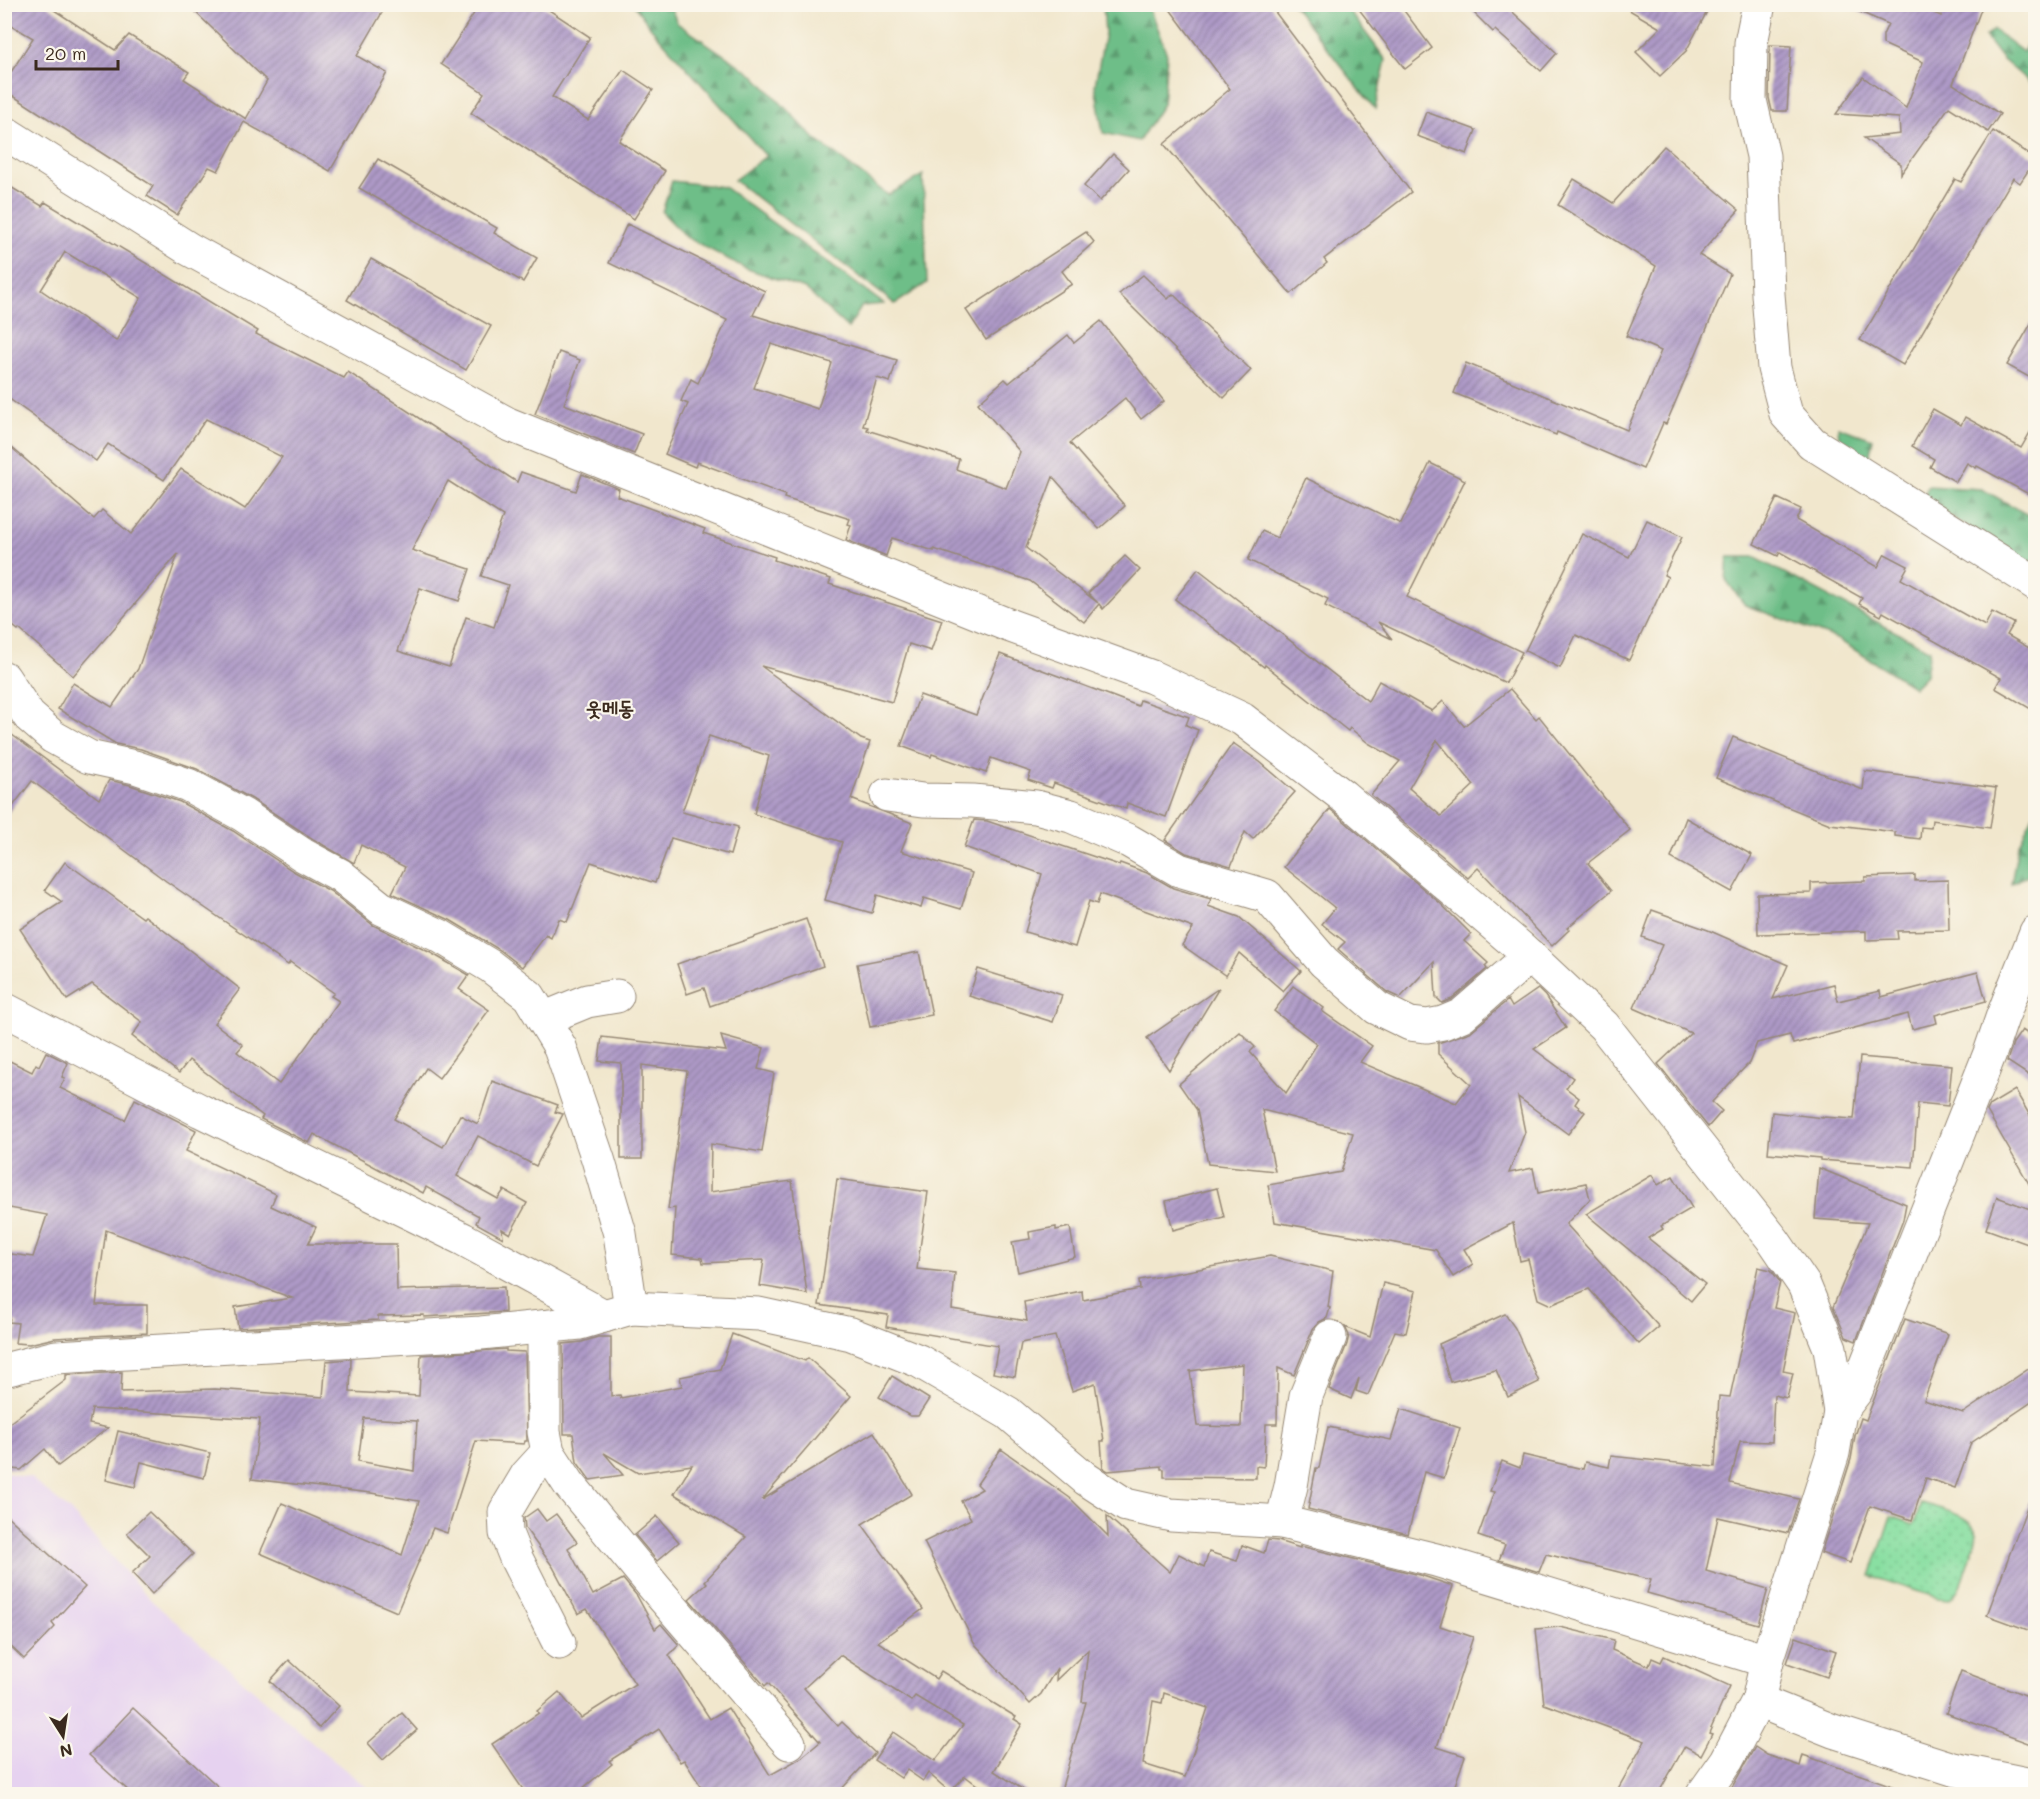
<svg xmlns="http://www.w3.org/2000/svg" width="2040" height="1799" font-family="Mali,'Poor Story',sans-serif">
<style>
.built{fill:#e6d2f0}
.grass{fill:url(#grass-dots);stroke:#628460;stroke-width:1.5}
.forest{fill:url(#forest-firs);stroke:#547453;stroke-width:1.5}
.building{fill:url(#building-hatch);fill-rule:evenodd}
.lines{fill:none;stroke-linecap:round;stroke-linejoin:round}
.minor-casing{stroke:#968876;stroke-width:35}
.minor{stroke:#fff;stroke-width:33}
.labels{text-anchor:middle;dominant-baseline:central;stroke-width:4.5;stroke-linejoin:round;paint-order:stroke}
.quarter-label{font-size:20px;font-weight:bold;fill:#3b2a1e;stroke:#fbf7ec}
</style>
<defs>
<pattern id="grass-dots" width="8" height="8" patternUnits="userSpaceOnUse" patternTransform="scale(1.5)"><rect width="8" height="8" fill="#89dfa2"/><path d="M2 2h.1M6 6h.1" fill="none" stroke="#77c08b" stroke-width="1.8" stroke-linecap="round"/></pattern>
<pattern id="forest-firs" width="22" height="20" patternUnits="userSpaceOnUse" patternTransform="scale(1.5)"><rect width="22" height="20" fill="#6ebe88"/><path d="M5 1l3.5 6h-7zM16 11l3.5 6h-7z" fill="#5c9b6f"/></pattern>
<pattern id="building-hatch" width="6" height="6" patternUnits="userSpaceOnUse" patternTransform="scale(1.5)"><rect width="6" height="6" fill="#ae9ac7"/><path d="M-1 1l2-2M0 6l6-6M5 7l2-2" fill="none" stroke="#8f7ea1"/></pattern>
</defs>
<rect width="100%" height="100%" fill="#fbf7ec"/>
<filter id="ink" filterUnits="userSpaceOnUse"><feTurbulence type="fractalNoise" baseFrequency=".0167" numOctaves="2"/><feDisplacementMap in="SourceGraphic" scale="12" xChannelSelector="R" yChannelSelector="G"/><feConvolveMatrix kernelMatrix="1 2 1 2 8 2 1 2 1" color-interpolation-filters="sRGB"/></filter>
<filter id="wash" filterUnits="userSpaceOnUse"><feTurbulence type="fractalNoise" baseFrequency=".008" numOctaves="4" result="noise"/><feDisplacementMap in="SourceGraphic" scale="24" xChannelSelector="R" yChannelSelector="G"/><feGaussianBlur stdDeviation="1.35" result="paint"/><feColorMatrix in="noise" values="0 0 0 0 0 0 0 0 0 0 0 0 0 0 0 0 0 1.4 0 .05"/><feComposite in="paint" operator="in"/></filter>
<g filter="url(#wash)">
<rect width="100%" height="100%" fill="#f1e7cd"/>
<polygon class="built" points="4,1472 31,1478 70,1511 152,1601 327,1755 375,1794 5,1794"/>
<path class="grass" d="M1921,1503c15,5 55,12 55,31 1,10 -6,22 -9,32 -4,12 -7,25 -17,33l-12,-1 -67,-22 20,-60 23,8z"/>
<g class="forest">
<polygon points="634,5 670,5 677,23 755,76 814,138 888,195 923,175 927,283 895,304 734,180 766,156 651,28"/>
<polygon points="1103,5 1148,5 1167,54 1163,104 1139,141 1103,133 1095,85 1105,33"/>
<polygon points="1293,5 1345,5 1386,60 1375,109"/>
<polygon points="1994,30 2023,52 2035,31 2035,87 2002,59 1985,37"/>
<polygon points="672,181 724,187 884,304 862,306 848,328 805,289 745,268 686,237 662,212"/>
<polygon points="1838,427 1873,439 1868,463 1840,452"/>
<polygon points="1927,486 1982,489 2035,519 2035,567 1924,501"/>
<polygon points="1728,557 1754,557 1930,650 1926,675 1914,687 1839,640 1745,605 1726,580"/>
<polygon points="2035,812 2035,871 2011,884 2018,846"/>
</g>
<g id="blocks">
<g class="building">
<polygon points="4,4 45,4 115,50 129,35 189,72 184,79 246,119 267,81 187,4 387,4 357,56 387,73 330,171 244,122 218,171 209,167 177,215 147,196 153,186 4,90 4,83 33,38 4,21"/>
<polygon points="480,4 540,4 590,37 552,97 588,120 623,70 653,90 619,141 665,171 634,219 471,113 484,93 441,64"/>
<polygon points="1166,4 1269,4 1411,192 1324,259 1327,263 1291,294 1164,144 1230,89"/>
<polygon points="1355,4 1399,4 1432,48 1405,69"/>
<polygon points="1465,4 1504,4 1557,53 1541,71 1495,30 1493,32"/>
<polygon points="1619,4 1711,4 1686,51 1660,76 1636,52 1660,28"/>
<polygon points="1841,4 1913,4 1941,16 1945,4 1983,4 1953,84 2000,114 1988,132 1949,107 1901,174 1901,164 1864,138 1900,134 1899,118 1836,114 1863,77 1906,108 1923,62 1883,44 1883,35 1888,24"/>
<polygon points="1770,45 1791,46 1787,111 1772,111 1769,98"/>
<polygon points="1426,112 1476,130 1467,154 1417,136"/>
<polygon points="1993,131 2036,159 2020,183 2013,178 1903,365 1860,340 1955,179 1961,182"/>
<polygon points="1664,146 1739,210 1699,255 1730,274 1666,424 1663,423 1643,469 1557,432 1556,435 1454,393 1466,363 1627,430 1661,351 1626,336 1656,266 1558,205 1574,179 1613,203"/>
<polygon points="1113,154 1129,169 1100,201 1084,186"/>
<polygon points="378,159 497,228 494,233 537,258 523,282 359,188"/>
<path d="M4,183l38,23 3,-4 213,129 -2,3 88,44 4,-6 169,110 4,-10 55,19 6,-17 37,15 -2,7 88,33 -2,4 72,24 -1,3 57,19 -2,5 113,36 -11,31 -22,-7 -17,58 -131,-36 100,73 9,3 -19,57 61,24 -11,28 71,22 -11,36 -37,-11 -3,10 -44,-13 -5,18 -47,-13 17,-58 -88,-28 15,-58 -60,-20 -27,76 56,15 -8,28 -59,-17 -16,45 -64,-21 -24,60 -8,-3 -8,19 -5,-3 -24,32 -22,-17 -50,-30 -58,-27 13,-26 -44,-22 -7,18 -41,-24 -61,-40 -55,-30 -56,-20 -25,-5 -58,-35 15,-26 39,24 26,-38 40,-115 -105,122 -54,-47 -1,1 -14,-11v-178l90,78 8,-9 29,24 50,-65 64,40 37,-52 -76,-38 -42,61 -56,-36 -12,17 -92,-66zM65,252l76,46 -25,43 -75,-51zM448,481l55,35 -22,60 27,9 -14,42 -28,-10 -17,50 -51,-16 22,-63 39,13 11,-32 -58,-19z"/>
<path d="M627,224l138,67 -12,24 144,45 -7,22 -13,-4 -14,48 5,1 -1,3 92,29 -3,10 50,19 14,-36 -42,-49 27,-24 4,4 59,-48 6,8 27,-22 63,80 -23,18 -16,-21 -55,45 55,63 -26,23 -46,-52 -27,71 72,55 -10,-10 37,-37 15,14 -37,39 -4,-5 -15,18 -54,-41 -96,-32v2l-42,-13 -6,18 -2,-1 -38,-15 5,-15 -3,-1 2,-5 -66,-21 1,-3 -88,-33 -2,5 -30,-13 23,-50 -7,-3 10,-22 7,4 29,-63 -118,-57zM771,344l61,19 -14,46 -64,-21z"/>
<polygon points="1086,232 1094,242 1062,271 1072,284 986,340 966,310"/>
<polygon points="371,259 491,326 466,370 347,300"/>
<polygon points="1143,275 1168,299 1173,294 1251,370 1224,398 1119,294"/>
<polygon points="2036,315 2036,381 2007,365"/>
<polygon points="559,352 580,360 564,404 642,434 634,454 535,414"/>
<polygon points="1933,409 1961,425 1965,417 2021,448 2036,422 2036,498 1977,466 1976,468 1967,463 1956,482 1930,467 1934,459 1912,446"/>
<polygon points="1430,463 1465,480 1407,597 1522,652 1506,683 1378,622 1392,639 1325,606 1328,599 1248,560 1262,531 1277,538 1306,478 1401,524"/>
<polygon points="1777,498 1801,509 1796,520 1878,567 1885,554 1908,566 1901,579 1985,626 1992,612 2014,623 2007,635 2036,652 2036,712 1995,688 2001,678 1883,612 1881,616 1859,604 1862,598 1780,552 1778,556 1754,544"/>
<polygon points="1647,520 1682,537 1664,575 1668,577 1629,660 1576,635 1560,668 1525,651 1582,534 1629,557"/>
<path d="M1198,569l170,132 11,-20 53,30 11,-10 21,25 46,-37 26,30 3,-3 91,114 -42,33 23,28 -44,37 2,2 -17,16 -74,-78 -10,10 -97,-83 29,-34 -32,-18 -18,-15 -2,3 -83,-66 -1,2 -89,-68zM1437,740l37,45 -33,31 -32,-28z"/>
<polygon points="1000,654 1138,706 1140,700 1189,717 1186,725 1198,730 1166,817 1127,803 1126,809 1054,783 1052,788 1028,780 1031,772 991,758 986,773 932,754 931,757 901,746 920,695 976,715"/>
<polygon points="4,729 99,799 109,780 130,785 180,802 233,831 293,871 330,891 373,925 431,953 469,975 459,989 489,1010 439,1078 426,1068 394,1119 443,1147 460,1115 478,1124 492,1081 558,1105 555,1112 563,1114 536,1166 478,1136 457,1176 498,1199 504,1190 527,1203 510,1234 502,1229 503,1238 476,1223 479,1216 426,1187 423,1193 314,1134 309,1143 261,1119 263,1116 189,1060 179,1073 132,1036 142,1022 92,984 67,1000 20,929 62,902 45,890 65,862 143,918 145,916 240,989 214,1023 243,1045 237,1052 279,1084 339,1001 331,996 334,993 290,962 288,965 166,881 32,781 4,818"/>
<polygon points="1733,737 1863,790 1865,771 1996,788 1990,828 1932,820 1931,828 1921,827 1920,839 1895,836 1895,832 1830,824 1716,778"/>
<polygon points="1233,743 1260,762 1295,792 1253,839 1245,832 1231,866 1186,853 1165,840"/>
<polygon points="1330,809 1441,904 1471,934 1464,941 1488,963 1485,966 1487,969 1452,999 1442,1003 1436,997 1434,962 1400,998 1387,992 1338,949 1345,942 1322,924 1335,908 1284,867"/>
<polygon points="1686,818 1752,855 1732,892 1671,858"/>
<polygon points="974,820 987,821 1119,865 1120,863 1147,873 1173,888 1211,899 1208,906 1239,917 1301,971 1283,991 1239,953 1226,976 1182,945 1193,928 1100,894 1097,904 1089,901 1075,947 1025,932 1042,874 964,847"/>
<polygon points="1915,875 1915,881 1948,880 1949,930 1897,931 1898,939 1866,940 1866,931 1758,934 1757,894 1811,893 1811,883 1865,881 1865,877"/>
<polygon points="1652,910 1708,930 1788,965 1773,999 1834,984 1838,1001 1880,991 1881,997 1978,972 1986,1001 1935,1015 1937,1023 1912,1029 1908,1014 1793,1044 1790,1035 1757,1043 1749,1063 1712,1102 1722,1111 1708,1127 1658,1064 1691,1033 1634,1008 1662,945 1642,937"/>
<polygon points="806,919 823,966 710,1006 704,988 687,994 677,964"/>
<polygon points="919,952 932,1015 870,1027 857,964"/>
<polygon points="978,969 1062,995 1053,1022 969,996"/>
<polygon points="1293,986 1324,1008 1322,1011 1372,1046 1360,1062 1456,1103 1471,1084 1438,1054 1438,1043 1470,1032 1508,1000 1512,1007 1538,989 1545,996 1566,1028 1534,1049 1573,1078 1566,1088 1579,1098 1575,1104 1585,1112 1568,1134 1518,1097 1525,1132 1509,1173 1533,1168 1538,1193 1586,1183 1590,1199 1566,1224 1659,1327 1639,1344 1589,1289 1551,1305 1538,1299 1528,1259 1520,1261 1513,1223 1464,1249 1473,1264 1453,1277 1436,1250 1275,1222 1268,1185 1341,1172 1353,1133 1262,1110 1275,1171 1208,1164 1197,1110 1179,1084 1240,1032 1255,1047 1250,1052 1286,1093 1317,1044 1274,1011"/>
<polygon points="1219,988 1169,1070 1147,1038"/>
<polygon points="2022,1030 2036,1039 2036,1080 2007,1061 2013,1043"/>
<polygon points="721,1036 764,1048 758,1069 774,1073 762,1152 711,1144 710,1192 792,1181 807,1294 760,1286 764,1260 703,1263 702,1258 672,1255 675,1208 668,1209 687,1071 642,1065 642,1159 621,1159 621,1063 599,1061 602,1037 726,1051"/>
<polygon points="46,1052 68,1063 62,1077 65,1078 60,1088 125,1120 135,1099 196,1130 186,1151 276,1194 271,1206 316,1227 308,1244 396,1244 397,1290 504,1287 505,1312 424,1317 424,1315 378,1316 378,1320 238,1328 235,1307 292,1298 106,1230 96,1305 147,1305 147,1333 55,1338 29,1344 15,1343 18,1323 9,1322 10,1318 4,1318 4,1253 33,1257 47,1215 4,1207 4,1058 32,1072 36,1064 39,1066"/>
<polygon points="1860,1057 1952,1065 1948,1106 1918,1103 1913,1167 1820,1160 1820,1158 1768,1153 1772,1112 1823,1118 1823,1117 1854,1119"/>
<polygon points="2015,1090 2036,1126 2036,1196 1987,1111 1990,1105"/>
<polygon points="1819,1168 1906,1204 1903,1220 1856,1341 1846,1337 1833,1307 1868,1223 1815,1219"/>
<polygon points="1652,1175 1658,1185 1673,1176 1692,1208 1661,1226 1663,1229 1648,1238 1705,1284 1691,1301 1586,1214"/>
<path d="M837,1179l91,13 -11,77 38,4 -3,36 75,12 -3,-19 58,-11 1,9 57,-11 -1,-9 131,-24 63,15 -5,36 2,1 -3,10 -8,4 -6,7 -19,46 -16,-7 -1,56h-11l-2,43 -8,-1v12l-92,-1v-8h-3v-3l-53,5 -5,-3 -2,-27h3l-9,-58 -23,8 -17,-55 -34,7 -6,34 -22,-4 5,-27 -112,-19 2,-12 -69,-10zM1243,1364l-2,63 -44,-1 -7,-55z"/>
<polygon points="1217,1188 1224,1217 1173,1230 1166,1201"/>
<polygon points="1997,1197 2036,1211 2036,1247 1986,1229"/>
<polygon points="1056,1227 1056,1230 1070,1227 1075,1257 1018,1272 1012,1242 1030,1239 1029,1232"/>
<polygon points="1758,1267 1771,1270 1780,1282 1774,1308 1795,1313 1783,1371 1793,1373 1787,1398 1774,1395 1772,1442 1740,1441 1730,1483 1799,1499 1788,1533 1718,1517 1706,1571 1768,1589 1758,1624 1647,1593 1651,1580 1546,1554 1539,1572 1499,1560 1505,1545 1478,1536 1494,1492 1490,1491 1502,1461 1520,1468 1523,1455 1583,1469 1585,1462 1609,1467 1611,1456 1715,1467 1719,1396 1730,1397"/>
<polygon points="1383,1283 1416,1291 1406,1333 1395,1331 1368,1395 1356,1391 1359,1378 1351,1399 1329,1389 1347,1344 1349,1335 1345,1327 1370,1337"/>
<polygon points="1505,1314 1515,1328 1539,1382 1508,1397 1496,1370 1450,1382 1439,1344"/>
<polygon points="1905,1319 1948,1334 1924,1400 1963,1413 2036,1364 2036,1399 1971,1443 1955,1488 1926,1478 1912,1520 1870,1506 1850,1563 1821,1553 1851,1459 1855,1436 1861,1418 1866,1420"/>
<polygon points="732,1334 805,1361 808,1358 851,1396 762,1500 874,1432 912,1494 862,1524 923,1609 878,1642 936,1679 941,1671 1016,1717 1014,1719 1022,1724 994,1771 1030,1794 989,1794 965,1776 950,1792 928,1773 923,1781 907,1770 901,1778 874,1760 893,1732 935,1761 963,1725 915,1696 911,1701 840,1655 804,1688 838,1726 842,1722 875,1753 837,1794 706,1794 684,1760 680,1762 659,1729 609,1761 612,1764 576,1794 526,1794 492,1744 539,1713 537,1711 559,1692 581,1718 635,1684 587,1609 578,1614 553,1567 525,1528 524,1518 537,1509 546,1521 556,1514 577,1542 568,1548 593,1595 623,1579 637,1596 655,1629 661,1624 679,1645 669,1655 710,1719 728,1708 770,1775 801,1758 820,1742 768,1683 765,1686 689,1599 707,1583 705,1581 746,1537 674,1494 692,1465 638,1473 604,1453 623,1475 590,1480 577,1462 573,1434 564,1434 563,1344 582,1342 598,1337 611,1337 611,1396 620,1395 621,1398 682,1386 680,1377 720,1369"/>
<path d="M506,1349v2l19,1 2,89h-2l-1,3 -48,-3 -29,92 -14,-5 -36,84 -137,-59 22,-50 120,52 17,-54 -48,-8 -119,-14 8,-60 -168,-10 -3,15 19,4 -50,38 -13,-17 -24,21 -17,-2v-41l62,-47v-5l56,-3 -1,20 94,-3 108,8 3,-36 25,-2 -1,33 69,4 2,-41zM364,1418l53,3 -3,50 -56,-10z"/>
<polygon points="892,1376 929,1399 918,1416 910,1416 879,1397"/>
<polygon points="1401,1409 1460,1428 1444,1478 1424,1472 1408,1534 1308,1509 1316,1468 1319,1468 1328,1427 1391,1440"/>
<polygon points="118,1431 210,1453 204,1478 141,1462 135,1487 106,1480"/>
<path d="M1001,1449l69,49 38,38 -1,-20 63,56 9,-18 25,13 5,-15 28,9 5,-16 22,8 4,-13 10,1 22,7v-2l120,29 33,11 -13,40 33,11 -36,110 28,9 -13,38h-392l26,-92h-4l6,-52 -32,30 1,-12 -16,26 -11,10 -56,-61 -50,-101 47,-23 -10,-18 21,-12 -5,-5zM1164,1693l44,15 -23,69 -42,-13 10,-63 9,2z"/>
<polygon points="2033,1491 2036,1491 2036,1633 1987,1615"/>
<polygon points="149,1512 193,1554 152,1594 132,1573 150,1556 127,1533"/>
<polygon points="4,1513 85,1587 52,1623 55,1627 24,1659 4,1640"/>
<polygon points="657,1516 679,1542 657,1561 635,1535"/>
<polygon points="1560,1627 1614,1640 1612,1650 1649,1666 1652,1658 1661,1662 1664,1656 1730,1686 1709,1733 1712,1734 1701,1755 1685,1746 1658,1794 1615,1794 1645,1741 1544,1704 1536,1629"/>
<polygon points="1796,1637 1836,1651 1827,1677 1787,1663"/>
<polygon points="289,1660 339,1706 319,1728 270,1681"/>
<polygon points="1961,1671 2036,1699 2036,1746 1946,1713"/>
<polygon points="133,1708 226,1794 132,1794 89,1755"/>
<polygon points="402,1713 417,1730 383,1760 368,1743"/>
<polygon points="1755,1747 1767,1755 1800,1766 1803,1755 1907,1791 1906,1794 1728,1794"/>
</g>
</g>
</g>
<g filter="url(#ink)">
<use href="#blocks" fill-opacity="0" stroke="#968876" stroke-width="1.5"/>
<g class="lines">
<defs>
<g id="minor">
<polyline points="1759,4 1751,43 1750,100 1763,156 1768,294 1774,368 1786,414 1812,443 2036,584"/>
<polyline points="4,132 189,249 508,424 1008,625 1152,677 1242,719 1343,796 1522,949 1604,1026 1774,1241 1804,1285 1830,1348 1840,1412 1833,1453 1767,1661 1758,1701 1727,1760 1703,1794"/>
<polyline points="4,678 29,716 53,737 89,757 135,767 188,785 243,815 303,855 340,875 381,908 440,936 490,966 529,996 560,1047 598,1159 620,1234 631,1308"/>
<polyline points="887,795 923,800 973,801 1036,807 1071,816 1129,841 1179,870 1267,896 1324,962 1377,1008 1410,1024 1427,1026 1443,1023 1462,1015 1530,956"/>
<polyline points="4,1009 201,1111 463,1239 604,1316"/>
<polyline points="543,1019 587,1001 617,996"/>
<polyline points="544,1327 544,1432 548,1452 569,1484 655,1588 789,1743"/>
<polyline points="4,1370 56,1357 481,1333 580,1323 631,1308 759,1314 851,1334 919,1361 1008,1413 1086,1479 1126,1505 1171,1515 1282,1522 1436,1560 1767,1661"/>
<polyline points="1840,1412 1856,1391 1990,1053 2002,1018 2036,932"/>
<polyline points="548,1452 527,1475 505,1512 506,1533 516,1558 559,1643"/>
<polyline points="1282,1522 1291,1486 1306,1396 1330,1337"/>
<polyline points="1758,1701 1833,1731 1953,1769 2036,1786"/>
</g>
</defs>
<use href="#minor" class="minor-casing"/>
<use href="#minor" class="minor"/>
</g>
</g>
<g class="labels">
<g class="quarter-label">
<text x="610" y="707">웃메동</text>
</g>
</g>
<rect width="2040" height="1799" fill="none" stroke="#fbf7ec" stroke-width="24"/>
<g transform="translate(63 1736) rotate(168)" stroke="#fbf7ec" stroke-width="4.5" paint-order="stroke">
<path d="M0-4.5L10 22L0 15L-10 22Z" fill="#3b2a1e"/>
<text y="-9" font-size="16" font-weight="bold" text-anchor="middle" fill="#3b2a1e">N</text>
</g>
<path d="M36 60v9h82v-9" fill="none" stroke="#3b2a1e" stroke-width="3"/>
<text x="45" y="60" font-size="18" fill="#3b2a1e" stroke="#fbf7ec" stroke-width="4.5" paint-order="stroke">20 m</text>
</svg>
